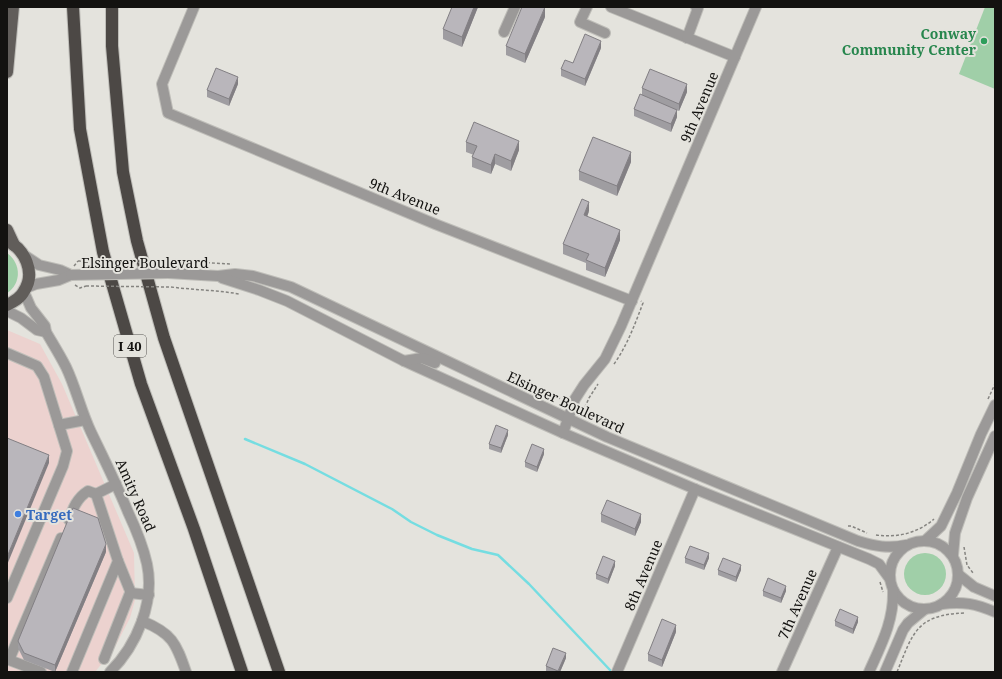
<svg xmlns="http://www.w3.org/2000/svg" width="1002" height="679" font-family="'Noto Serif',serif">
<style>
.commercial{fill:#ecd2cf}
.green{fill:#a0cfa8}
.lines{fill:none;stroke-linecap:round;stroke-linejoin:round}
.stream{stroke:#75dde1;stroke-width:2.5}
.minor-casing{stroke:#bebdb8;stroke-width:12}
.major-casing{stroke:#bebdb8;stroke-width:14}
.highway-casing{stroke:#bebdb8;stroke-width:14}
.path{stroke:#858480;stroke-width:1.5;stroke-dasharray:3 2;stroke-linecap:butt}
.minor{stroke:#9b9998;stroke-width:10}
.major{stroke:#615d5a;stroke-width:12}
.highway{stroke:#4c4845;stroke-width:12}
.minor-bridge-casing{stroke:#bebdb8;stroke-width:12;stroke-linecap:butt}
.path-bridge{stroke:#858480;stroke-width:1.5;stroke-dasharray:3 2;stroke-linecap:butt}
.minor-bridge{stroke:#9b9998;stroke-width:10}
.wall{fill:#9f9da1}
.shaded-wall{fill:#827f83}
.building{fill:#b9b6bb;stroke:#827f83}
.leisure-dot{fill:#2e9e5b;stroke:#e4e3dd;stroke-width:1.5}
.shop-dot{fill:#3f7fe0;stroke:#e4e3dd;stroke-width:1.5}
.labels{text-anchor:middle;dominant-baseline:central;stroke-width:4;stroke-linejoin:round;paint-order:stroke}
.shield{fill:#e4e3dd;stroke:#52514e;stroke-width:1}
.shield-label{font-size:13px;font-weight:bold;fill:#131210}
.leisure-label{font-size:14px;font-weight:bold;fill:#27864d;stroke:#e4e3dd;text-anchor:end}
.street-label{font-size:14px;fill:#131210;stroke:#e4e3dd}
.shop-label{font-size:14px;font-weight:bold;fill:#366cbe;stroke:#e4e3dd;text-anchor:start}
</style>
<rect width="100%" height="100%" fill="#e4e3dd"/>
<polygon class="commercial" points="7,330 40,344 62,384 134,553 135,600 130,618 115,647 95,672 7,672"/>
<g class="green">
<polygon points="985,7 995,7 995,89 959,74"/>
<path d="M7,253c14,10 15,30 0,40z"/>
<circle cx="925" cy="574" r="21"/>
</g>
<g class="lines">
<polyline class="stream" points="245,439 305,464 392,509 411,522 437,535 472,549 498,555 529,584 610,670"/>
<defs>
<g id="minor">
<polyline points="194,7 162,84 168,113 435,224 632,301"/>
<polyline points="587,7 580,22 605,33"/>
<polyline points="611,7 735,57"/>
<polyline points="504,32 515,7"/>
<polyline points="687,38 698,8 696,7"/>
<polyline points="24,255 39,265 60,270 71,275"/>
<path d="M168,273l50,3 17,-2 18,2 38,11 316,150 251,104c17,5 30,8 48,4"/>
<polyline points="222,278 259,290 287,301 404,361 563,433 695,489 869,559 879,564 890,579"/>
<polyline points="26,288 36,284 59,280 71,275"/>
<path d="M24,292l7,16 14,18 1,6c7,12 14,23 20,35 10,21 15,44 25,65 13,27 26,53 37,80 8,17 15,34 19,52 8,38 -10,81 -37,108"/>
<polyline points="7,311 21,318 37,330 46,332"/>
<polyline points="7,353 37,366 44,377 67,451 63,466 7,598"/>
<polyline points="404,361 422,358 435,363"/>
<polyline points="59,425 85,420"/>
<polyline points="563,433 575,399 584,385 605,359 621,326 756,7"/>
<polyline points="96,494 116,484"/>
<path d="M69,520c4,-12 8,-22 19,-29l8,3 22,67 -46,111"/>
<polyline points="926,540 941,526 957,493 981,434 995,405"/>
<circle cx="924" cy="575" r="34"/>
<polyline points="953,555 955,533 967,498 995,436"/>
<polyline points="118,561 131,593"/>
<polyline points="959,575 974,587 995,596"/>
<path d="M942,604c21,-3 34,0 53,8"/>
<path d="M142,621c30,12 34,22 44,51"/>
<polyline points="104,659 130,593 149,595"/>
<polyline points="41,672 9,660 61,538"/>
<polyline points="617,672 695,489"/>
<polyline points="782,672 838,547"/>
<path d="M869,672c12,-27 25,-51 24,-81"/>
<polyline points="885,672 903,630 908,623 925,609"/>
</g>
<g id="major">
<polyline points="7,72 13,7"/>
<polyline points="7,230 14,245"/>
<path d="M7,241c18,8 29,32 17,50 -3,7 -11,11 -17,14"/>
</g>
<g id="highway">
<polyline points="73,7 80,129 103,252 141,384 194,529 242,672"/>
<polyline points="112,7 112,46 123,172 137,241 164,338 279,672"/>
</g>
</defs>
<use href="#minor" class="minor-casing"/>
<use href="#major" class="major-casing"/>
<use href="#highway" class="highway-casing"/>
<g class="path">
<polyline points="172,263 193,262 232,264"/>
<polyline points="74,266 78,261"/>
<polyline points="75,285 80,288 86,286"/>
<path d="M171,287c23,3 46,3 68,7"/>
<path d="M614,364c13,-18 21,-40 29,-61l-2,-2"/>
<polyline points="515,382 564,400"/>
<polyline points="988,399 995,384"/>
<polyline points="583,412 589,398 598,384"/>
<polyline points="848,526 851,526 867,533"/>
<path d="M876,535c21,3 42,-2 58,-16"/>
<polyline points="964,547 967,565 973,573"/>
<polyline points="880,582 883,592"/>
<path d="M897,672c16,-39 19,-57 67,-59"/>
</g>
<use href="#minor" class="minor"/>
<use href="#major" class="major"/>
<use href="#highway" class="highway"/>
<defs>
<polyline id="minor-bridge" points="71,275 168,273"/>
</defs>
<use href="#minor-bridge" class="minor-bridge-casing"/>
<g class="path-bridge">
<polyline points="78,261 153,263"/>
<polyline points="86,286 171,287"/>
</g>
<use href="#minor-bridge" class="minor-bridge"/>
</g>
<g class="wall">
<polygon points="478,7 462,47 443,39 443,29"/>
<polygon points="545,17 525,63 506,55 506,46"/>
<polygon points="601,48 585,86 561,76 561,69"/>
<polygon points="238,84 229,106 207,97 207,90"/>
<polygon points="642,88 687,92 679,111 677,110 677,117 671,132 634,116 634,109 642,95"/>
<polygon points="466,142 519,150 511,171 495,164 491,174 472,167 472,157 474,155 466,152"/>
<polygon points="631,162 617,196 579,180 579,171"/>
<polygon points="589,211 587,217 620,240 605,277 586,270 586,263 563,254 563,244"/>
<polygon points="508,435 501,453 489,449 489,444"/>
<polygon points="544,454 537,472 525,467 525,462"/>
<polygon points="601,514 641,522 635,536 601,522"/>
<polygon points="106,552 55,672 24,660 18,648 18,641"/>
<polygon points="685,558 709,558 704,570 685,563"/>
<polygon points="615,566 608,584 596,579 596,574"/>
<polygon points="718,570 741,570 736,582 718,575"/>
<polygon points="763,591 786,591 781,603 763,596"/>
<polygon points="835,621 858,622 853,634 835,626"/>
<polygon points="676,632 662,667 648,661 648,654"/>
<polygon points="566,658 560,672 549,672 546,671 546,666"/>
</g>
<g class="shaded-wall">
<polygon points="474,7 478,7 462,47 462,37"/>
<polygon points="545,7 545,17 525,63 525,54"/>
<polygon points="601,41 601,48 585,86 585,79"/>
<polygon points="238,77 238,84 229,106 229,99"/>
<polygon points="687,84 687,92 679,111 679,104"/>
<polygon points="677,110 677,117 671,132 671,124"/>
<polygon points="519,141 519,150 511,171 511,161"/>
<polygon points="631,152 631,162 617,196 617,186"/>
<polygon points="495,154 495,164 491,174 491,165"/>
<polygon points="589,202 589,211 584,225 584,215"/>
<polygon points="620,230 620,240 605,277 605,268"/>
<polygon points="508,430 508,435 501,453 501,448"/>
<polygon points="544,449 544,454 537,472 537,467"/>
<polygon points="49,455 49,463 7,565 7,557"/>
<polygon points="641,514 641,522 635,536 635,529"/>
<polygon points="106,544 106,552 55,672 55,665"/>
<polygon points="709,553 709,558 704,570 704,565"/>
<polygon points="615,561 615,566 608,584 608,579"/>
<polygon points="741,565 741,570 736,582 736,577"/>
<polygon points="786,586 786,591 781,603 781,598"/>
<polygon points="858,617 858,622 853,634 853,629"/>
<polygon points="676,625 676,632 662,667 662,660"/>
<polygon points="566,653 566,658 560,672 558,672"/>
</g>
<g class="building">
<polygon points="452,7 474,7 462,37 443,29"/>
<polygon points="522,7 545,7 525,54 506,46"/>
<polygon points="585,34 601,41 585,79 561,69 565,60 573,63"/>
<polygon points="216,68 238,77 229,99 207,90"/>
<polygon points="650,69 687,84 679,104 642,88"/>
<polygon points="640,94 677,110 671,124 634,109"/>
<polygon points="474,122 519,141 511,161 495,154 491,165 472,157 477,146 466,142"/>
<polygon points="593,137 631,152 617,186 579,171"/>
<polygon points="582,199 589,202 584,215 620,230 605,268 586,260 589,254 563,244"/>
<polygon points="496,425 508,430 501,448 489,444"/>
<polygon points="7,438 49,455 7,557"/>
<polygon points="532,444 544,449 537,467 525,462"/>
<polygon points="607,500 641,514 635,529 601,514"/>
<polygon points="73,508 98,518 106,544 55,665 24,653 18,641"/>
<polygon points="690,546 709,553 704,565 685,558"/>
<polygon points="603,556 615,561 608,579 596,574"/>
<polygon points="723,558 741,565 736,577 718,570"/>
<polygon points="768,578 786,586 781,598 763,591"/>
<polygon points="840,609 858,617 853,629 835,621"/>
<polygon points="662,619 676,625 662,660 648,654"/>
<polygon points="553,648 566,653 558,671 546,666"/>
</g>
<circle class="leisure-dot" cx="984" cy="41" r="4"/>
<circle class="shop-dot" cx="18" cy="514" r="4"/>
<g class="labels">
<rect class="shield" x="114" y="335" width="32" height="22" rx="3"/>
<g class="shield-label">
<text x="130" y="346">I 40</text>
</g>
<g class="leisure-label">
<text x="976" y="33">Conway<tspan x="976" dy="16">Community Center</tspan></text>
</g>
<g class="street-label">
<text transform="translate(699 107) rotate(-67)">9th Avenue</text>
<text transform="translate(405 196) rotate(22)">9th Avenue</text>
<text x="145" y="262">Elsinger Boulevard</text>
<text transform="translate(566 402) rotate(25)">Elsinger Boulevard</text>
<text transform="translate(136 495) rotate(66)">Amity Road</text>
<text transform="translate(643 575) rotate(-67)">8th Avenue</text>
<text transform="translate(797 604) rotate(-66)">7th Avenue</text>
</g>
<g class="shop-label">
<text x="26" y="514">Target</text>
</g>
</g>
<rect width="1002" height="679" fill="none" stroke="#131210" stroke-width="16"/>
</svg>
